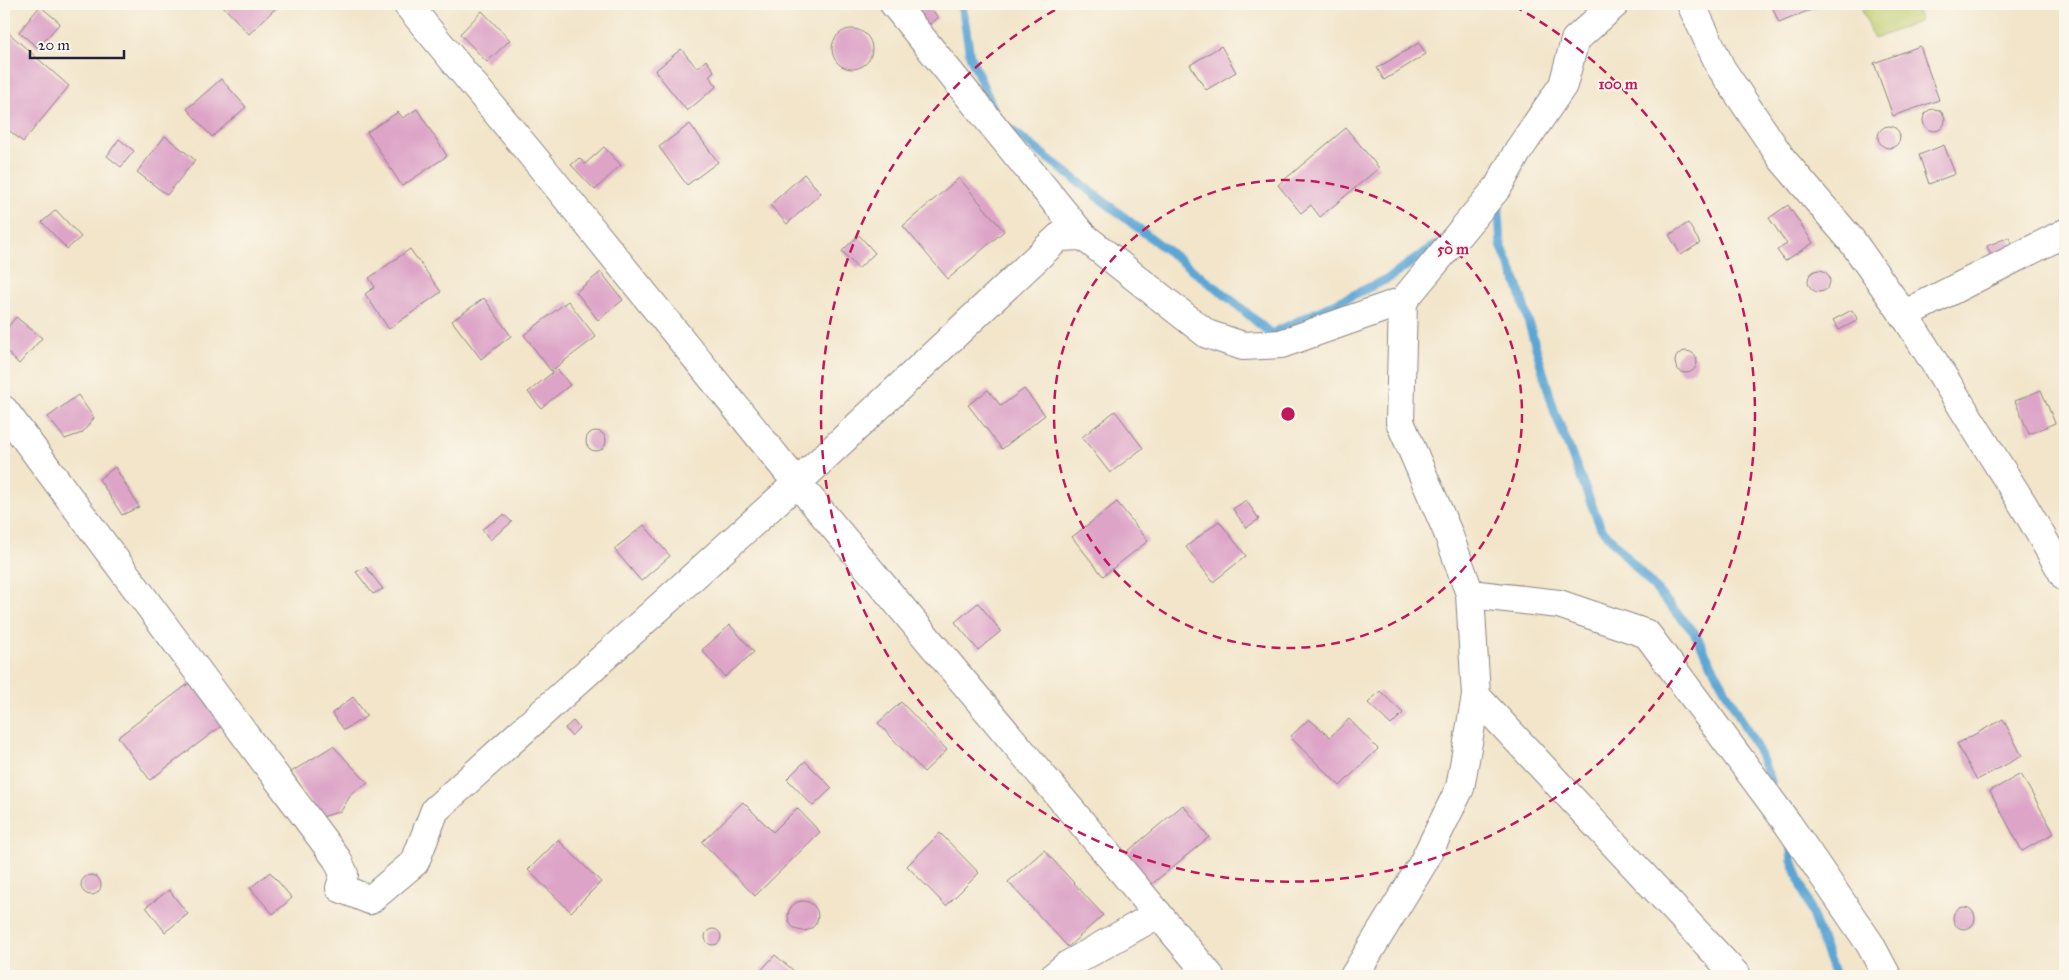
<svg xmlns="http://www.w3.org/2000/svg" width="2069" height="980" font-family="'IM FELL Great Primer',serif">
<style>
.green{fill:#becc6d;stroke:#707754}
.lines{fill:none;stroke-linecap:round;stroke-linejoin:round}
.stream{stroke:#5da6d4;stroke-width:9}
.building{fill:#dda4c7}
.minor-casing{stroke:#8a8482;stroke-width:30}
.minor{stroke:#fff;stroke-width:28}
.ring{fill:none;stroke:#c2185b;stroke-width:2.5;stroke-dasharray:9 6}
.centre{fill:#c2185b;stroke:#fbf7ec;stroke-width:2.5}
.ring-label{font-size:15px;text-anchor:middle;font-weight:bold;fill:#c2185b;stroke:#fbf7ec;stroke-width:4;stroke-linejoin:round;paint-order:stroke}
</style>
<rect width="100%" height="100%" fill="#fbf7ec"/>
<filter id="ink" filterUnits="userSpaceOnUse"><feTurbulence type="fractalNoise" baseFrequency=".02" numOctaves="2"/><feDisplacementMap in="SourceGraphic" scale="10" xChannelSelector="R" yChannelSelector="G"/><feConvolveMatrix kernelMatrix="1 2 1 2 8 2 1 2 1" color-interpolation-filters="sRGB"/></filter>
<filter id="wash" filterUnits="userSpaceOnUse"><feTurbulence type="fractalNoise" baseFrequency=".0096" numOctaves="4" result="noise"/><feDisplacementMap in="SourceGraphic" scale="20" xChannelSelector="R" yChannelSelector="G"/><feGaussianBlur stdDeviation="1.12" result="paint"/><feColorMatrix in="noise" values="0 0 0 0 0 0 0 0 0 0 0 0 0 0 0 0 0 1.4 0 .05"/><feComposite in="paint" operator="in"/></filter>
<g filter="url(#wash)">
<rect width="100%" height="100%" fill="#f2e5ca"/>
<polygon class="green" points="1868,4 1914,4 1921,21 1874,39 1861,6"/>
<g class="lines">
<g class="stream">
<polyline points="962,4 970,56 993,108"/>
<polyline points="1010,129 1234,302 1271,334 1389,278 1435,245"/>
<polyline points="1498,197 1501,245 1518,286 1555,413 1601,528 1694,632 1760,754 1771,782"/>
<polyline points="1790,842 1792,860 1835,976"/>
</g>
</g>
<g id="blocks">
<g class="building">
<polygon points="221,4 280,4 249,34"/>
<polygon points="910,4 928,4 938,18 923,29"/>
<polygon points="1771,4 1824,4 1779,23"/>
<polygon points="40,6 60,23 38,48 19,32"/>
<polygon points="482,11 510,40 487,62 460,34"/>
<circle cx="852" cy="49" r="20"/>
<polygon points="4,29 69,86 23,142 4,126"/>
<polygon points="1419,43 1426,54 1384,80 1377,68"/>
<polygon points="1221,46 1236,72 1206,90 1190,65"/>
<polygon points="1920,46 1939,100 1893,116 1874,63"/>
<polygon points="681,49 697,68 706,60 714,71 709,76 717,86 687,111 655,71"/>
<polygon points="221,79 246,107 212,137 187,109"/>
<circle cx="1934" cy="120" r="11"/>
<polygon points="417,109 447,156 402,186 367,132 398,112 403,118"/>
<polygon points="690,124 718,162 687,185 659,147"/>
<circle cx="1889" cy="137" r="11"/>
<polygon points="1346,128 1379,168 1320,217 1311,205 1301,213 1278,185"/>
<polygon points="165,136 195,160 167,195 137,172"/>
<polygon points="119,139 134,151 121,167 107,156"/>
<polygon points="1944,145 1955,174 1929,184 1919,155"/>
<polygon points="604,147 621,165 595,190 571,165 579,158 585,164"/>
<polygon points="804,174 821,193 787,224 770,205"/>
<polygon points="959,178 1004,231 948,279 903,226"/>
<polygon points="1788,205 1813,243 1785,261 1777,250 1787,244 1769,218"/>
<polygon points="56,210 81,237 67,249 42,222"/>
<polygon points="1688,223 1700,243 1681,255 1669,235"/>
<polygon points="859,235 875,253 858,269 842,251"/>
<polygon points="2009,237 2013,248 1991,256 1987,246"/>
<polygon points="410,249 441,292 389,329 365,294 375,287 369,278"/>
<circle cx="1819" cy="281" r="11"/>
<polygon points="601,272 623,300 598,320 576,292"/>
<polygon points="484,298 511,336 481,359 452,321"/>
<polygon points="568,301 596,337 551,371 524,335"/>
<polygon points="1852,310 1858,320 1839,330 1833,320"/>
<polygon points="16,317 42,338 19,364 4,348 4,332"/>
<circle cx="1686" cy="362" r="11"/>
<polygon points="557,369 570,385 541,408 528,392"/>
<polygon points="1024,389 1045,415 1002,449 968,405 988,390 1001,406"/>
<polygon points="2041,390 2055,423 2029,434 2015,401"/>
<polygon points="78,395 94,418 82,433 65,439 48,417"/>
<polygon points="1115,411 1143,448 1110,473 1082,437"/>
<circle cx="596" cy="441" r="10"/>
<polygon points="115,467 139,507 122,515 99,479"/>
<polygon points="1246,500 1259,519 1246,528 1233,509"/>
<polygon points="1117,502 1148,541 1103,576 1072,537"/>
<polygon points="504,515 512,522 490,540 482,529"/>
<polygon points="1219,521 1246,556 1213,582 1186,547"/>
<polygon points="644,525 670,556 641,581 614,549"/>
<polygon points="366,567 383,589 373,594 356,572"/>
<polygon points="978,603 1001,631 978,650 955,622"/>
<polygon points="730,625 754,652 725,677 702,650"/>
<polygon points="196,678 228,721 150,780 118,737"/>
<polygon points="1380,691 1403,713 1391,725 1368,703"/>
<polygon points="353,697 367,716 344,730 332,713"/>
<polygon points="901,702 947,750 924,772 878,723"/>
<polygon points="1309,719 1330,737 1349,719 1378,749 1340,786 1290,737"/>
<polygon points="2003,719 2022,756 1977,780 1957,744"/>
<polygon points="573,721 579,728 571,736 565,728"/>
<polygon points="333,746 368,783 352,793 341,811 322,817 291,772"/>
<polygon points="805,761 832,788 813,806 787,779"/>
<polygon points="2021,774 2054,833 2022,851 1990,791"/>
<polygon points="743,802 773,832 797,808 820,832 755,896 702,842"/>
<polygon points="1183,805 1209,837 1147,888 1121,857"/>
<polygon points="940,833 979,873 946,906 907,866"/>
<polygon points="558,840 601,882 571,912 528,870"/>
<polygon points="1044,850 1103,915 1068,947 1008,882"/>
<polygon points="270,872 292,898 273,914 250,888"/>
<circle cx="91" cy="885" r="10"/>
<polygon points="169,890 188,914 165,932 146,907"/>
<circle cx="803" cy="916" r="15"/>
<circle cx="1964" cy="918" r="11"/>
<circle cx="713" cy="937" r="8"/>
<polygon points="775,955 800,976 756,976"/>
</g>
</g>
</g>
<g filter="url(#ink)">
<use href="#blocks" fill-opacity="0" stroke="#8a8482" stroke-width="1"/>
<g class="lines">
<defs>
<g id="minor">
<polyline points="407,4 540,165 797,483 1210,976"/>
<polyline points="894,4 1083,236"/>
<polyline points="1691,4 1721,68 1782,159 1852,241 1909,322 2024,506 2065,577"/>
<polyline points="1903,315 2065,233"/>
<polyline points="4,410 337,859 344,874 340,888 370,900 415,862 435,810 797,483 1059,237 1083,236 1207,334 1243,346 1281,344 1403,301 1498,187 1518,151 1563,85 1575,40 1615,4"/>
<polyline points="1470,594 1559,604 1647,634 1788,824 1870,944 1887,976"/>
<polyline points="1476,696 1737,976"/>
<polyline points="1054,976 1066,966 1158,914"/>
<polyline points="1354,976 1423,863 1460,788 1476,696 1470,594 1448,533 1400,422 1403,301"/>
</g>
</defs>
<use href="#minor" class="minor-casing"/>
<use href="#minor" class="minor"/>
</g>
</g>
<g class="ring">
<circle cx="1288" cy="414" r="234"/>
<path d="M1514 6A467 467 0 1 1 1062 6"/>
</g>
<circle cx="1288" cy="414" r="8" class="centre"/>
<g class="ring-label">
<text x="1618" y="89">100 m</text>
<text x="1453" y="254">50 m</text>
</g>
<rect width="2069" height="980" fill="none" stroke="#fbf7ec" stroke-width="20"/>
<path d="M30 50v8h94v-8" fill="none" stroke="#22223b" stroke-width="2.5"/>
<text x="38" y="50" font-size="15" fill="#22223b" stroke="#fbf7ec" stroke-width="4" paint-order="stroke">20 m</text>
</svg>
